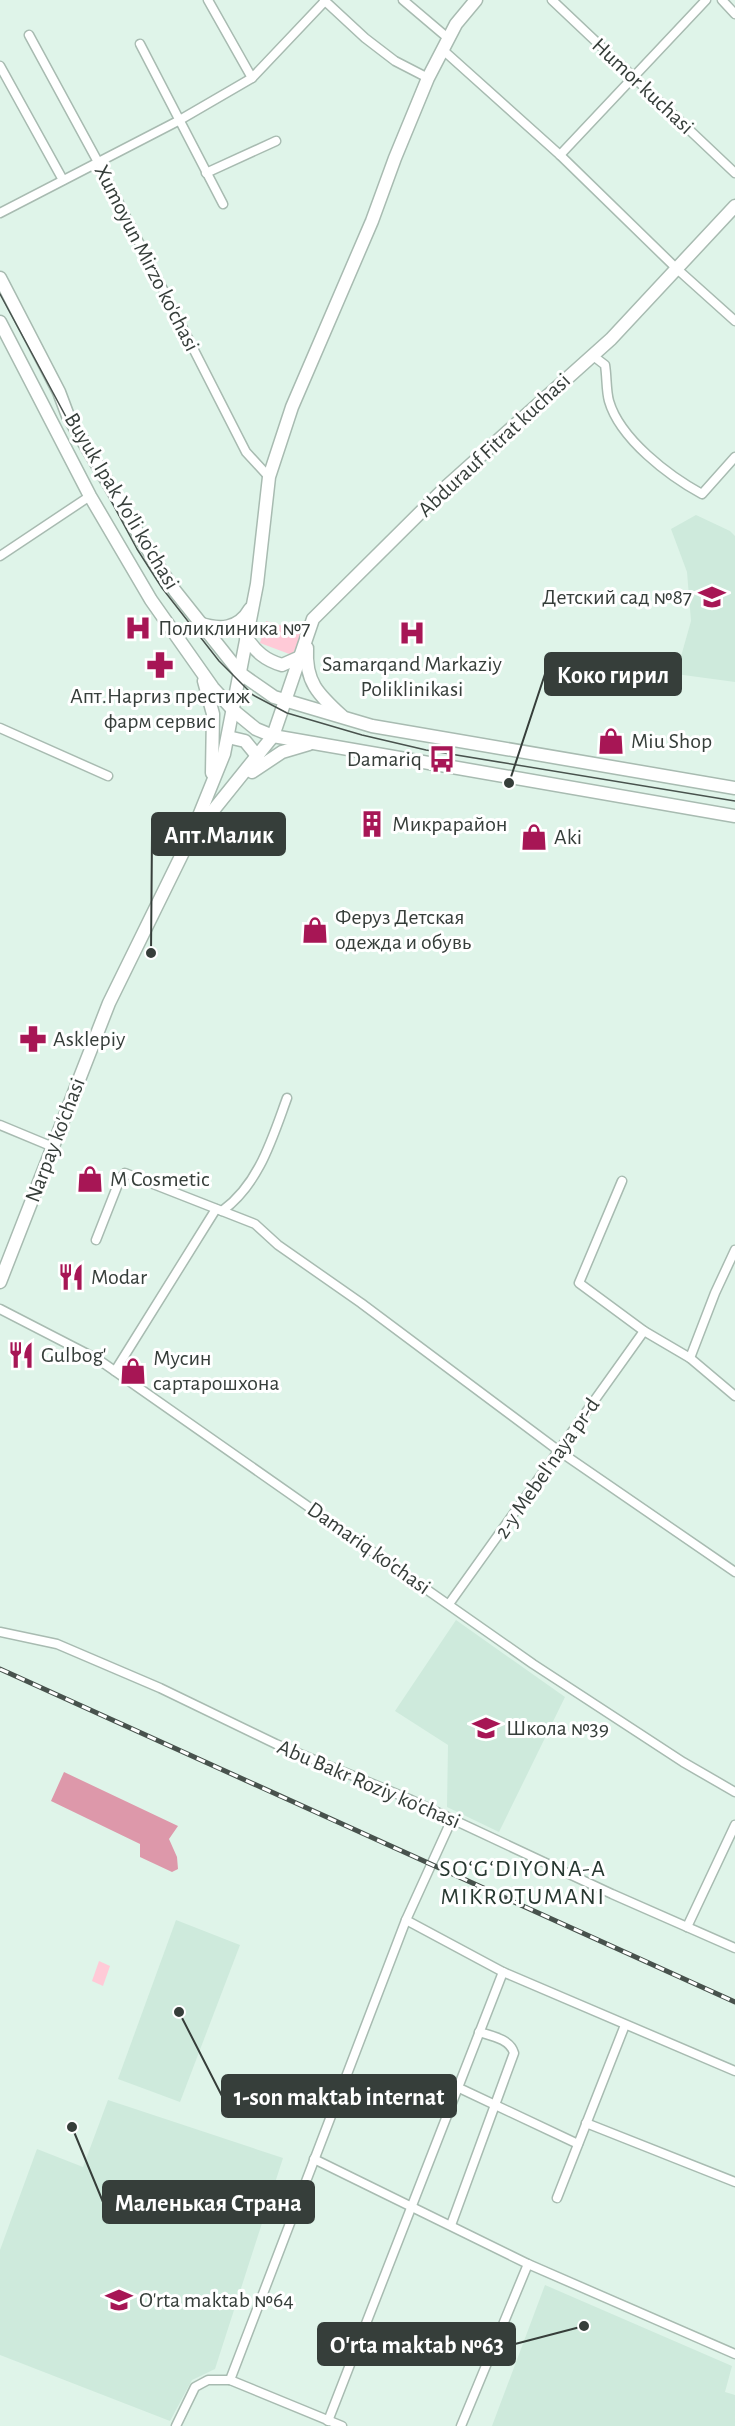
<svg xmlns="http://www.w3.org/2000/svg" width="735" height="2426" font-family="'Alegreya Sans',sans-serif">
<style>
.built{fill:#ceeadc}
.green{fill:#ffcad7}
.forest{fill:#dd98aa}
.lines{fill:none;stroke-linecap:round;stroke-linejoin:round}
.street-casing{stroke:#a8bbb1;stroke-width:11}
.secondary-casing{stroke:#a8bbb1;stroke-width:15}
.street{stroke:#fff;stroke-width:8}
.secondary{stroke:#fff;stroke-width:12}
.tram{stroke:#48524d;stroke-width:1.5}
.rail-casing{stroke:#48524d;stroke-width:5}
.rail{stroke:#fff;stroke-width:3;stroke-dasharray:9;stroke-linecap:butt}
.labels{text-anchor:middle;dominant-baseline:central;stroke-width:6;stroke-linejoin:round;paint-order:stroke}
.street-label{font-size:22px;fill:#363e3a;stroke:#fff}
.poi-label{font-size:22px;fill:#363e3a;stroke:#fff;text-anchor:start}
.neighbourhood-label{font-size:24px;letter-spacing:1.5px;fill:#273830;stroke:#fff}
.leader{fill:none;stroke:#363e3a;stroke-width:2}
.callout-dot{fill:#363e3a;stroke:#fff;stroke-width:2}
.callout{fill:#363e3a;stroke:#363e3a;stroke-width:2}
.callout-label{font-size:24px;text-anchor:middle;font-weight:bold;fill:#fff}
</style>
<rect width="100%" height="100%" fill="#dff4e9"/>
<g class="built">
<polygon points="696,515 730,531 735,536 735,682 676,674 691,621 687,572 671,529"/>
<polygon points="456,1620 565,1697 499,1832 447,1807 448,1745 395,1711"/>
<polygon points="176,1920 240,1945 180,2102 118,2079"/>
<polygon points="108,2100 283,2158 215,2369 192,2380 170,2421 0,2355 0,2250 37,2149 83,2167"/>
<polygon points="545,2285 732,2366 725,2392 735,2395 735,2426 492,2426"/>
</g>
<g class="green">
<polygon points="266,621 303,632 292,655 260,643"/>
<polygon points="99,1961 110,1966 103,1986 92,1981"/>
</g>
<polygon class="forest" points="64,1772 178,1826 169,1839 177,1857 178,1869 172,1872 140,1857 140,1844 51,1801"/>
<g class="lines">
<defs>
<g id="street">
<polyline points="208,0 252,78"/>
<polyline points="324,0 365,38 395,61 428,78"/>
<polyline points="403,0 449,39"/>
<polyline points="552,0 735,173"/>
<polyline points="722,0 735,14"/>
<polyline points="29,35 98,162 246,452 269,477"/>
<polyline points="140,44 223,204"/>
<polyline points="443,50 560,155 676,268 735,321"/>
<polyline points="0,66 63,180"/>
<polyline points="560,155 706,0"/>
<polyline points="206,173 276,141"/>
<polyline points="0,213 178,121 252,78 325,1"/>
<path d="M592,355l13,10c2,12 1,25 4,36 11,38 60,75 93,93l33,-37"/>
<polyline points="0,556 90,496"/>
<polyline points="0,728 108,776"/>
<polyline points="0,1125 53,1147"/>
<polyline points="622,1181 579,1283 644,1331 690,1358 735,1396"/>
<path d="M222,1211c37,-27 50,-72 65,-113"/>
<polyline points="96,1240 120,1179 125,1173 255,1224 278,1245 361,1303 559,1451 735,1572"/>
<polyline points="0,1309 99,1360 533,1664 683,1762 735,1792"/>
<polyline points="690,1358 715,1293 735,1250"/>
<polyline points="115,1371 216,1209"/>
<polyline points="449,1604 644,1331"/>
<polyline points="0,1632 57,1644 160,1688 276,1744 409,1799 612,1894 735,1948"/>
<polyline points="406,1920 503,1972 735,2071"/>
<polyline points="687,1927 735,1825"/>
<polyline points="457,2087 578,2144"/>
<polyline points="586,2123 735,2182"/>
<polyline points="314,2159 528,2264 735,2354"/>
<polyline points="557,2198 625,2025"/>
<path d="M451,2225l63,-172c-4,-14 -22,-17 -35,-21"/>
<polyline points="230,2380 406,1920 452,1819"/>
<polyline points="328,2421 503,1972"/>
<polyline points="176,2426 195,2387 208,2380 230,2380 342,2426"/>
<polyline points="461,2426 528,2264"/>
</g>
<g id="secondary">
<polyline points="0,278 59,392 68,416 154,560 175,591 241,674 274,697 372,726 735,788"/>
<polyline points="0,322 90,496 151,600 213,688 234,711 256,729 273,736 735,816"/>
<path d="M199,623c20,7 39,7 51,-14"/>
<path d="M246,637c10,15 19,23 36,28l18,-8"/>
<path d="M307,648c-2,34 11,46 35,68"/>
<polyline points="204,681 213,714 212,773"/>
<polyline points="228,737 245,741 258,757"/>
<polyline points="252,772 282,752 309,744"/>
<polyline points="199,828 273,736 313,619 447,486 611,339 735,206"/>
<polyline points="0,1282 109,1003 190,838 224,754 257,584 269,477 292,407 372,221 395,158 428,78 456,24 476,0"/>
</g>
</defs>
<use href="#street" class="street-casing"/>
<use href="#secondary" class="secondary-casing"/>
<use href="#street" class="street"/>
<use href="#secondary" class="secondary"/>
<polyline class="tram" points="0,294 137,549 162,588 219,661 253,695 287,713 362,735 426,750 735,801"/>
<defs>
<polyline id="rail" points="0,1669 735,2002"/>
</defs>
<use href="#rail" class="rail-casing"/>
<use href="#rail" class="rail"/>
</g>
<defs>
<symbol id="school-bare" viewBox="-9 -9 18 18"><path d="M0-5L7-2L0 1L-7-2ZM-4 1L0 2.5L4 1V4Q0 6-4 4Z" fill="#a71655" stroke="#fff" stroke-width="2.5" paint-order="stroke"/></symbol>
<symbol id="hospital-bare" viewBox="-9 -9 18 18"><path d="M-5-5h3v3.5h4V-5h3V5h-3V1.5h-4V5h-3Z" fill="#a71655" stroke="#fff" stroke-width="2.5" paint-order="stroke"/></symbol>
<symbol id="pharmacy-bare" viewBox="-9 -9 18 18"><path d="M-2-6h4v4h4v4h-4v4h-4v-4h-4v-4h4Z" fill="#a71655" stroke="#fff" stroke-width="2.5" paint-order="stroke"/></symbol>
<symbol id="shop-bare" viewBox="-9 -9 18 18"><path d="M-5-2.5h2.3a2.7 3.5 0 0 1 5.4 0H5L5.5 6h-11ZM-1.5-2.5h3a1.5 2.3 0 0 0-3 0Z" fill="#a71655" stroke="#fff" stroke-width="2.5" paint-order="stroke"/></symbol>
<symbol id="bus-bare" viewBox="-9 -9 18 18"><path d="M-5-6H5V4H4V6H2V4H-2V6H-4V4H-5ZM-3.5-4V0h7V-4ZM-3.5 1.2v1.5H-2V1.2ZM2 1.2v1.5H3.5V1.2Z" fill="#a71655" stroke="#fff" stroke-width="2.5" paint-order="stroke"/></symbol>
<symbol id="building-bare" viewBox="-9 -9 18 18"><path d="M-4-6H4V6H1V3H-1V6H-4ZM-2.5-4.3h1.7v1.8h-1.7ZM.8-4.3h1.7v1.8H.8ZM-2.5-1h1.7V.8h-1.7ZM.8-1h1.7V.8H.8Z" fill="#a71655" stroke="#fff" stroke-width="2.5" paint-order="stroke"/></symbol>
<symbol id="restaurant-bare" viewBox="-9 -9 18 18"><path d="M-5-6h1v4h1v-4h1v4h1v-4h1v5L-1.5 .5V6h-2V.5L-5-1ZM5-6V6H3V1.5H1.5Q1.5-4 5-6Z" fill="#a71655" stroke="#fff" stroke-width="2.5" paint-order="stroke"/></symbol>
</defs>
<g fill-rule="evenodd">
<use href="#school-bare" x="693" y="578" width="38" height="38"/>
<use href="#hospital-bare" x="119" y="609" width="38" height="38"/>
<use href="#hospital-bare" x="393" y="614" width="38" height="38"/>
<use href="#pharmacy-bare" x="141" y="646" width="38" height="38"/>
<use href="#shop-bare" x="592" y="722" width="38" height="38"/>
<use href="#bus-bare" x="423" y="740" width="38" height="38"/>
<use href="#building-bare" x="353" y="805" width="38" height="38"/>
<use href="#shop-bare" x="515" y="818" width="38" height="38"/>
<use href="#shop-bare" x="296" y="911" width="38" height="38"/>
<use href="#pharmacy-bare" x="14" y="1020" width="38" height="38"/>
<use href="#shop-bare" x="71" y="1160" width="38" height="38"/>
<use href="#restaurant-bare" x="52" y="1258" width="38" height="38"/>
<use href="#restaurant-bare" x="2" y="1336" width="38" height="38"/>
<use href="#shop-bare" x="114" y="1352" width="38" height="38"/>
<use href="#school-bare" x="467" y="1709" width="38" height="38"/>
<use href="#school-bare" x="100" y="2281" width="38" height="38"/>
</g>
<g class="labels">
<g class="street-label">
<text transform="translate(643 86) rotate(43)">Humor kuchasi</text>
<text transform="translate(147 258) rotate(63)">Xumoyun Mirzo ko'chasi</text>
<text transform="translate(494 445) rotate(-43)">Abdurauf Fitrat kuchasi</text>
<text transform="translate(122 501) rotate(59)">Buyuk Ipak Yo'li ko'chasi</text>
<text transform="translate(55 1140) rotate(-69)">Narpay ko'chasi</text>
<text transform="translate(547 1468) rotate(-55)">2-y Mebel'naya pr-d</text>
<text transform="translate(369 1548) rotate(35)">Damariq ko'chasi</text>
<text transform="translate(369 1784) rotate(23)">Abu Bakr Roziy ko'chasi</text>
</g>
<g class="poi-label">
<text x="692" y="597" text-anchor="end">Детский сад №87</text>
<text x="158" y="628">Поликлиника №7</text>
<text x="412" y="664" text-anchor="middle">Samarqand Markaziy<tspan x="412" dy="25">Poliklinikasi</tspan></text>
<text x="160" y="696" text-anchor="middle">Апт.Наргиз престиж<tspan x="160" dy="25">фарм сервис</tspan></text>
<text x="631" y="741">Miu Shop</text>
<text x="422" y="759" text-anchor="end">Damariq</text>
<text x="392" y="824">Микрарайон</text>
<text x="554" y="837">Aki</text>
<text x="335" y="917">Феруз Детская<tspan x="335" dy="25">одежда и обувь</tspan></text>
<text x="53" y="1039">Asklepiy</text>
<text x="110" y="1179">M Cosmetic</text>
<text x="91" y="1277">Modar</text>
<text x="41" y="1355">Gulbog'</text>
<text x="153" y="1358">Мусин<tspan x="153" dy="25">сартарошхона</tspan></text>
<text x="506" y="1728">Школа №39</text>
<text x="139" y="2300">O'rta maktab №64</text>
</g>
<g class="neighbourhood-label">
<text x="523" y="1869">SO‘G‘DIYONA-А<tspan x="523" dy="28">MIKROTUMANI</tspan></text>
</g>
</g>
<path class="leader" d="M509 783L545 674M151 953L152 834M179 2012L222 2096M72 2127L103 2202M584 2326L515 2344"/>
<g class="callout-dot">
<circle cx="509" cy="783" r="6"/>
<circle cx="151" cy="953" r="6"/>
<circle cx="179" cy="2012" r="6"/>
<circle cx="72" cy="2127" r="6"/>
<circle cx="584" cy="2326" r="6"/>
</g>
<g class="callout">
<rect x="545" y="653" width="136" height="42" rx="6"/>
<rect x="152" y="813" width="133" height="42" rx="6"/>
<rect x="222" y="2075" width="234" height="42" rx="6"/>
<rect x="103" y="2181" width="211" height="42" rx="6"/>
<rect x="318" y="2323" width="197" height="42" rx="6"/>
</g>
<g class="callout-label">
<text x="613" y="683">Коко гирил</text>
<text x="219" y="843">Апт.Малик</text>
<text x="339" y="2105">1-son maktab internat</text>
<text x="208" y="2211">Маленькая Страна</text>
<text x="417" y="2353">O'rta maktab №63</text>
</g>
</svg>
